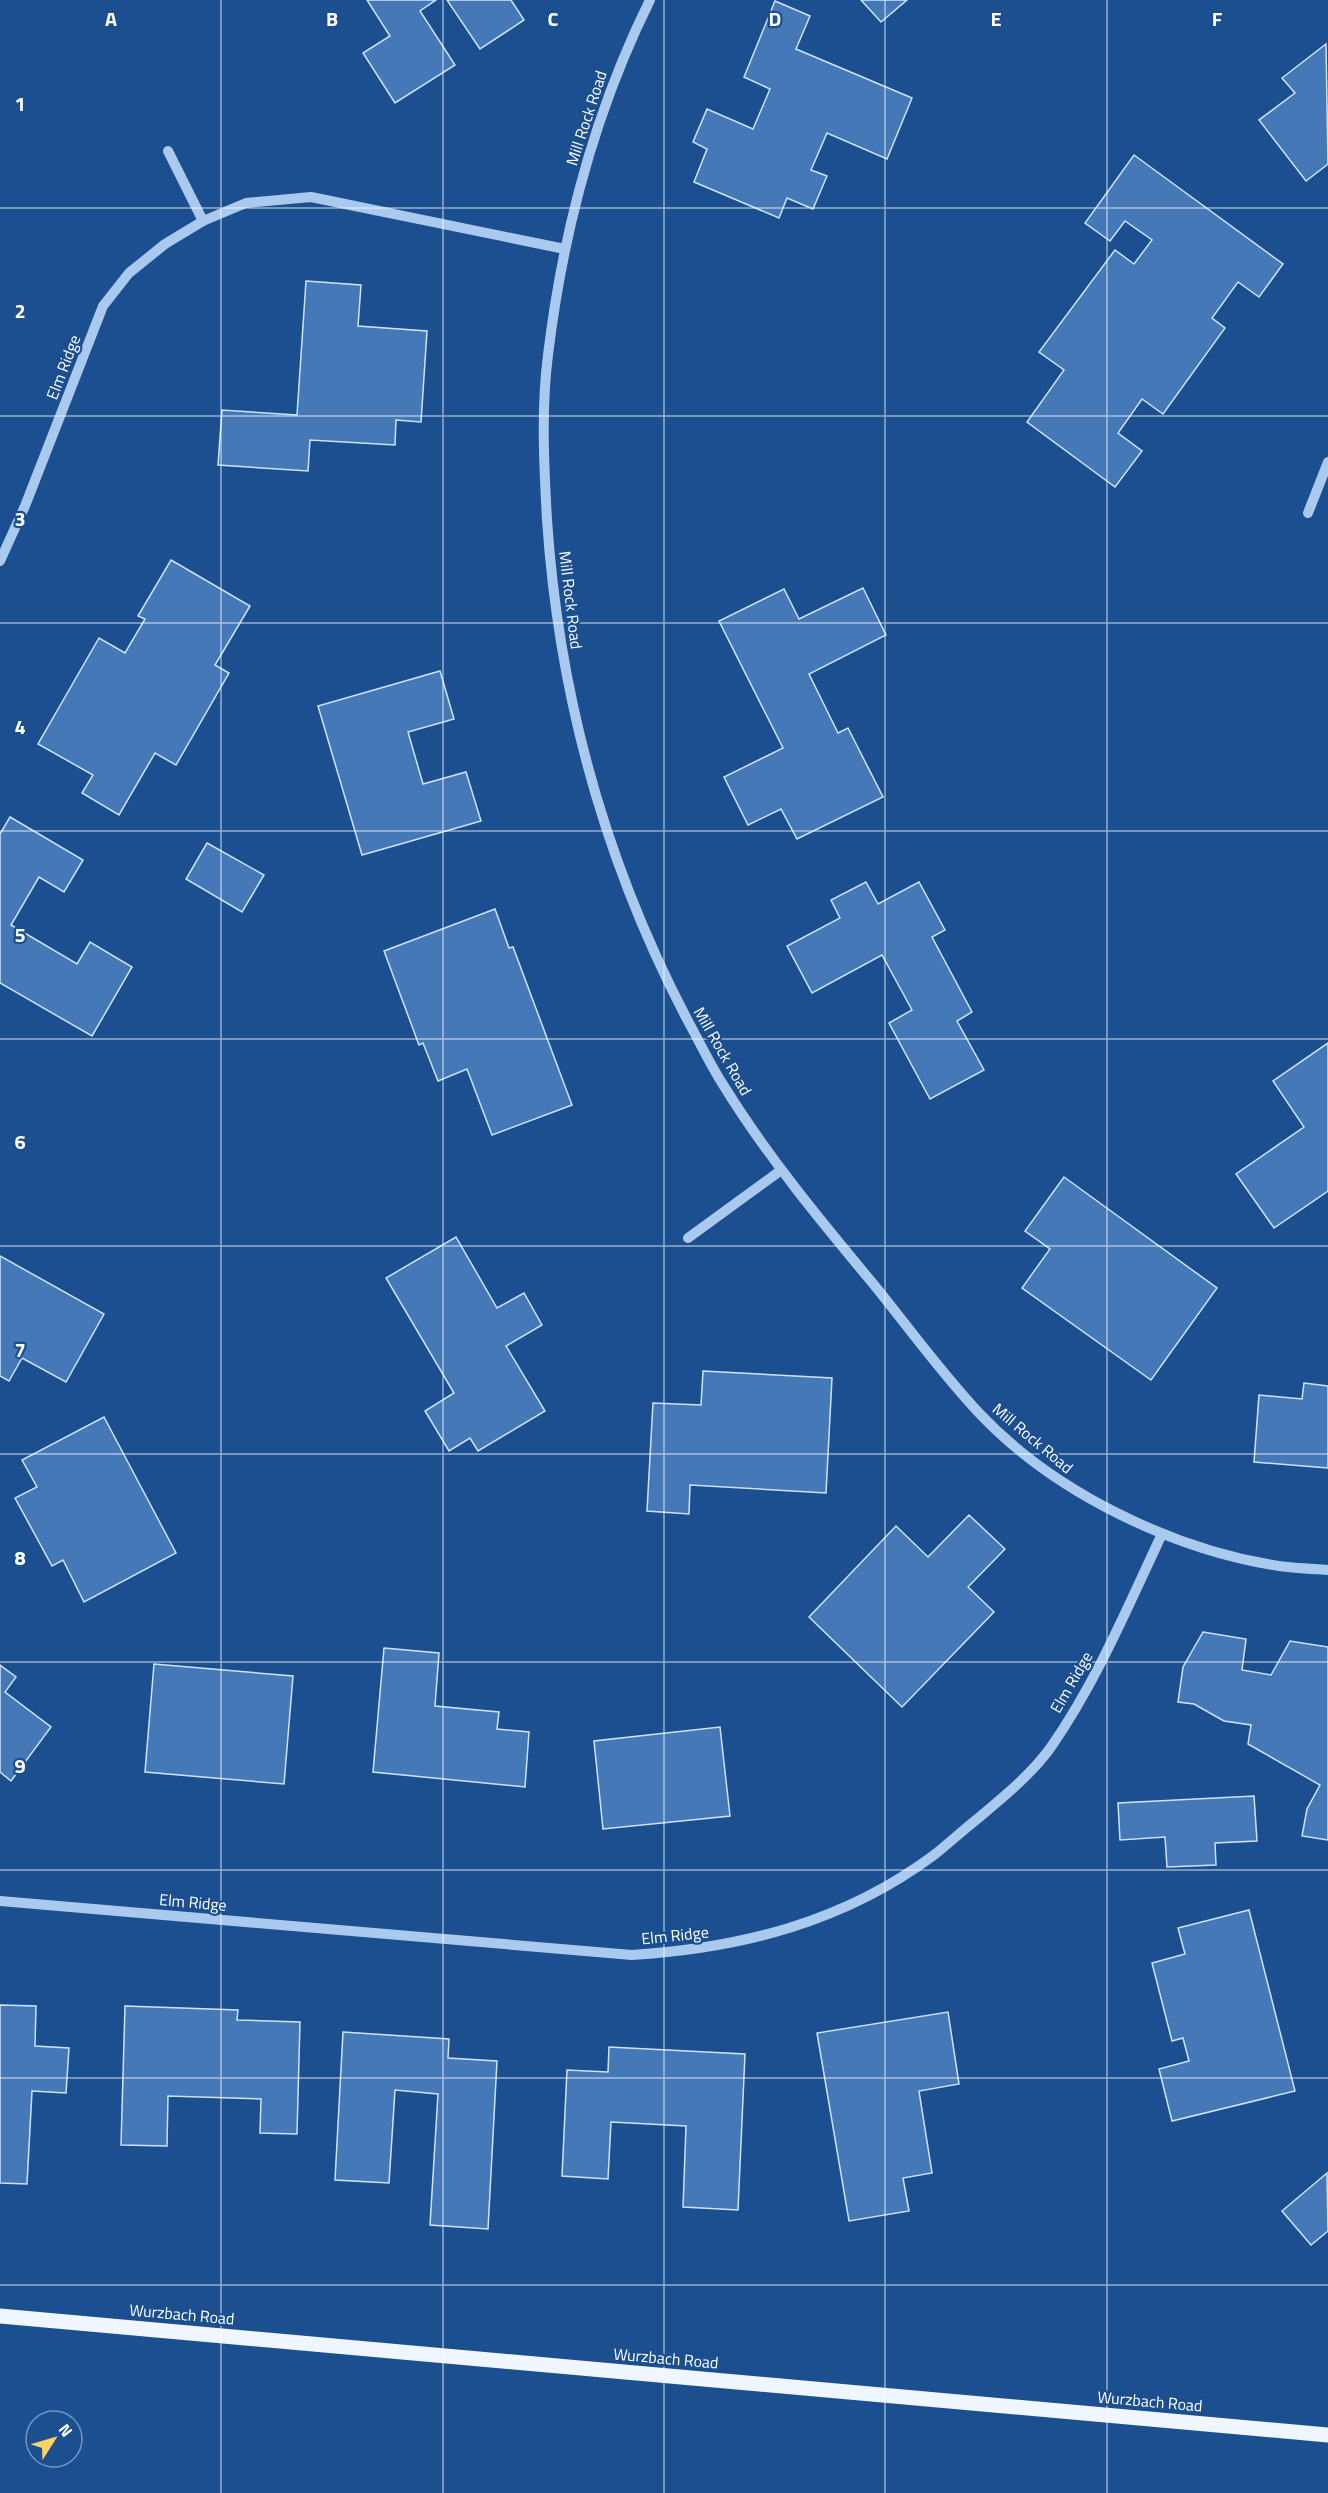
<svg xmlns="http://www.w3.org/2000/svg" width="1328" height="2493" font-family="'Titillium Web',sans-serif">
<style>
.building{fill:#4478b7;stroke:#cfe3fa;stroke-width:1.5}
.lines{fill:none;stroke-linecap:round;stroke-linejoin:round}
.minor{stroke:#a9c9ee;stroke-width:10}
.major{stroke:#f0f6ff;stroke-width:15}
.grid{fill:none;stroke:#fff;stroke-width:1.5;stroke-opacity:0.55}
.labels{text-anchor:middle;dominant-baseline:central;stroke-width:4.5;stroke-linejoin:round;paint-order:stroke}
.street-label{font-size:16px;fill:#fff;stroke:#1b4f8f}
.grid-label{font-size:20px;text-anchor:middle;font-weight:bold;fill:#fff;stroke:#1b4f8f;stroke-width:4.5;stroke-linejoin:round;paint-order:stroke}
</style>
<rect width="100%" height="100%" fill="#1b4f8f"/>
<g class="building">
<polygon points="367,0 436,0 420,11 455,65 395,103 363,53 390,36"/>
<polygon points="447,0 511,0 524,20 480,49"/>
<polygon points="861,0 907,0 881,22"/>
<polygon points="775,1 810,16 796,49 912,98 887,159 827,133 811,170 827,176 813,209 787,198 779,218 694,182 707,149 693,142 707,109 753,129 770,89 744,77"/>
<polygon points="1326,44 1328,164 1306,181 1259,120 1295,93 1282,78"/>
<polygon points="1134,155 1283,264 1259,297 1238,282 1212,318 1225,328 1163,414 1142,399 1118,433 1142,451 1115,487 1027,422 1064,370 1039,352 1115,250 1134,264 1152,240 1125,221 1110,241 1085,223"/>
<polygon points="306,281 361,285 358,326 427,331 421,422 396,420 395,445 310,440 308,471 218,465 222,410 297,415"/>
<polygon points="171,560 250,606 215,665 229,673 176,765 155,753 119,815 82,793 93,775 38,744 99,638 125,653 145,619 138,616"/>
<polygon points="863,588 886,635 809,674 838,733 848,728 883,797 797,839 781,809 748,825 724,777 783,748 719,621 784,589 799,619"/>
<polygon points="440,671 454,719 408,732 423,784 466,772 481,821 362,855 318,706"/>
<polygon points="10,817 83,860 64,892 39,877 11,925 77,964 90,942 132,967 92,1036 0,983 0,834"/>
<polygon points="207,843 264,875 242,912 186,879"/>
<polygon points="866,882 878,904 919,882 945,930 932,937 972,1012 957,1021 984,1070 930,1099 889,1023 912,1010 882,955 812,993 787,946 840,918 831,900"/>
<polygon points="495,909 509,948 513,947 572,1105 492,1135 467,1069 438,1081 423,1043 419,1045 384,951"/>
<polygon points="1328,1043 1328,1191 1274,1228 1236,1174 1304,1127 1273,1081"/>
<polygon points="1064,1177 1217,1288 1151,1380 1022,1288 1050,1249 1025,1231"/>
<polygon points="456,1237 497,1308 524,1293 542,1325 506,1346 545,1411 478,1451 470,1438 449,1451 425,1411 454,1393 386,1278"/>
<polygon points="0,1256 104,1314 66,1382 22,1358 9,1381 0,1376"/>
<polygon points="703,1371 832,1378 826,1493 690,1485 689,1514 647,1511 653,1403 701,1405"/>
<polygon points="1304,1383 1328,1386 1328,1468 1254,1462 1259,1395 1302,1399"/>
<polygon points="104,1417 176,1553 84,1602 63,1560 52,1566 15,1498 37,1487 22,1460"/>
<polygon points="969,1515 1005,1549 968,1587 994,1612 902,1707 809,1617 896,1526 928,1557"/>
<polygon points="1203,1632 1246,1639 1242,1670 1271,1675 1290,1641 1328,1647 1328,1840 1302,1836 1307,1809 1320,1785 1248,1744 1251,1725 1224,1721 1194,1704 1178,1702 1183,1667"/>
<polygon points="384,1648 439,1653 435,1706 499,1712 497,1729 529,1732 525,1787 373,1772"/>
<polygon points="154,1664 293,1676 284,1784 145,1772"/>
<polygon points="0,1665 16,1677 5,1692 51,1727 11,1781 0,1772"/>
<polygon points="720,1727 730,1816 603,1829 594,1741"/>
<polygon points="1254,1796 1257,1841 1215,1843 1216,1865 1167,1867 1165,1837 1120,1840 1118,1803"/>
<polygon points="1249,1910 1295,2091 1172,2121 1159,2069 1189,2061 1183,2038 1172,2041 1152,1963 1185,1954 1178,1928"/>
<polygon points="0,2005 36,2006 35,2046 69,2048 66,2093 32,2091 27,2184 0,2183"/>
<polygon points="125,2006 238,2010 237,2020 300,2022 297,2134 260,2133 261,2099 168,2096 167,2146 121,2145"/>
<polygon points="948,2012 959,2084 919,2091 932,2173 903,2178 909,2211 849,2221 817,2033"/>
<polygon points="343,2032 449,2039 448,2058 497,2061 488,2229 430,2225 438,2094 395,2090 389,2183 335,2180"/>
<polygon points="609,2047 745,2054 738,2210 683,2207 686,2126 611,2122 608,2179 562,2176 567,2070 608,2072"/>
<polygon points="1327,2173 1328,2231 1311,2245 1282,2211"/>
</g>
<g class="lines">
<g class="minor">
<path d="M650,0c-55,111 -87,231 -102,355 -7,54 -4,111 -1,165 12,177 59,346 142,503 11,20 21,41 33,60 45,73 98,137 153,203 34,42 67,88 105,128 74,78 193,136 299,152 16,2 33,3 49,4"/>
<polyline points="168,151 203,221"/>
<polyline points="1308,513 1328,462"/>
<polyline points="0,561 25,506 103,306 129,273 165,244 203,221 246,203 311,197 565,249"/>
<polyline points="688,1238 780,1171"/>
<path d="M0,1901l632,54c110,-7 212,-33 302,-100 14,-11 28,-24 42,-35 26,-22 55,-45 75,-73 46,-66 77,-141 111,-213"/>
</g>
<polyline class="major" points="0,2316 1328,2435"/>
</g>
<path class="grid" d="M221,0v2493M443,0v2493M664,0v2493M885,0v2493M1107,0v2493M0,208h1328M0,416h1328M0,623h1328M0,831h1328M0,1039h1328M0,1246h1328M0,1454h1328M0,1662h1328M0,1870h1328M0,2078h1328M0,2285h1328"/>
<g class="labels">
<g class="street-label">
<text transform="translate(586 118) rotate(-72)">Mill Rock Road</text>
<text transform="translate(63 367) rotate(-69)">Elm Ridge</text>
<text transform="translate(571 600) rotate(83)">Mill Rock Road</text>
<text transform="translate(723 1051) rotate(60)">Mill Rock Road</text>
<text transform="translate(1033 1438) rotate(40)">Mill Rock Road</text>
<text transform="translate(1071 1682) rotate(-60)">Elm Ridge</text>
<text transform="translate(193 1902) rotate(5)">Elm Ridge</text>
<text transform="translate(675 1935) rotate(-6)">Elm Ridge</text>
<text transform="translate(182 2314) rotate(5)">Wurzbach Road</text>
<text transform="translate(666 2358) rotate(5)">Wurzbach Road</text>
<text transform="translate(1150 2401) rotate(5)">Wurzbach Road</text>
</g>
</g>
<g class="grid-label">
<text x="111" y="26">A</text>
<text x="332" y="26">B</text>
<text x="553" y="26">C</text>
<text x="775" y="26">D</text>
<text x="996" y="26">E</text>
<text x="1217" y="26">F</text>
<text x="20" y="111">1</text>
<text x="20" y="318">2</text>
<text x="20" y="526">3</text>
<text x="20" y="734">4</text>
<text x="20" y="942">5</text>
<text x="20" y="1149">6</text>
<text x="20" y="1357">7</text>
<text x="20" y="1565">8</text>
<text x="20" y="1773">9</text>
</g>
<g transform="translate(54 2439) rotate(53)"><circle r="28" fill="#1b4f8f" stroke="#7695bc" stroke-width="1.5"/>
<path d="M0-4.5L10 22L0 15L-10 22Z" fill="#ffd166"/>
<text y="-9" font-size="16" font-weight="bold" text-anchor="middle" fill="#ffffff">N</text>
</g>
</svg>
